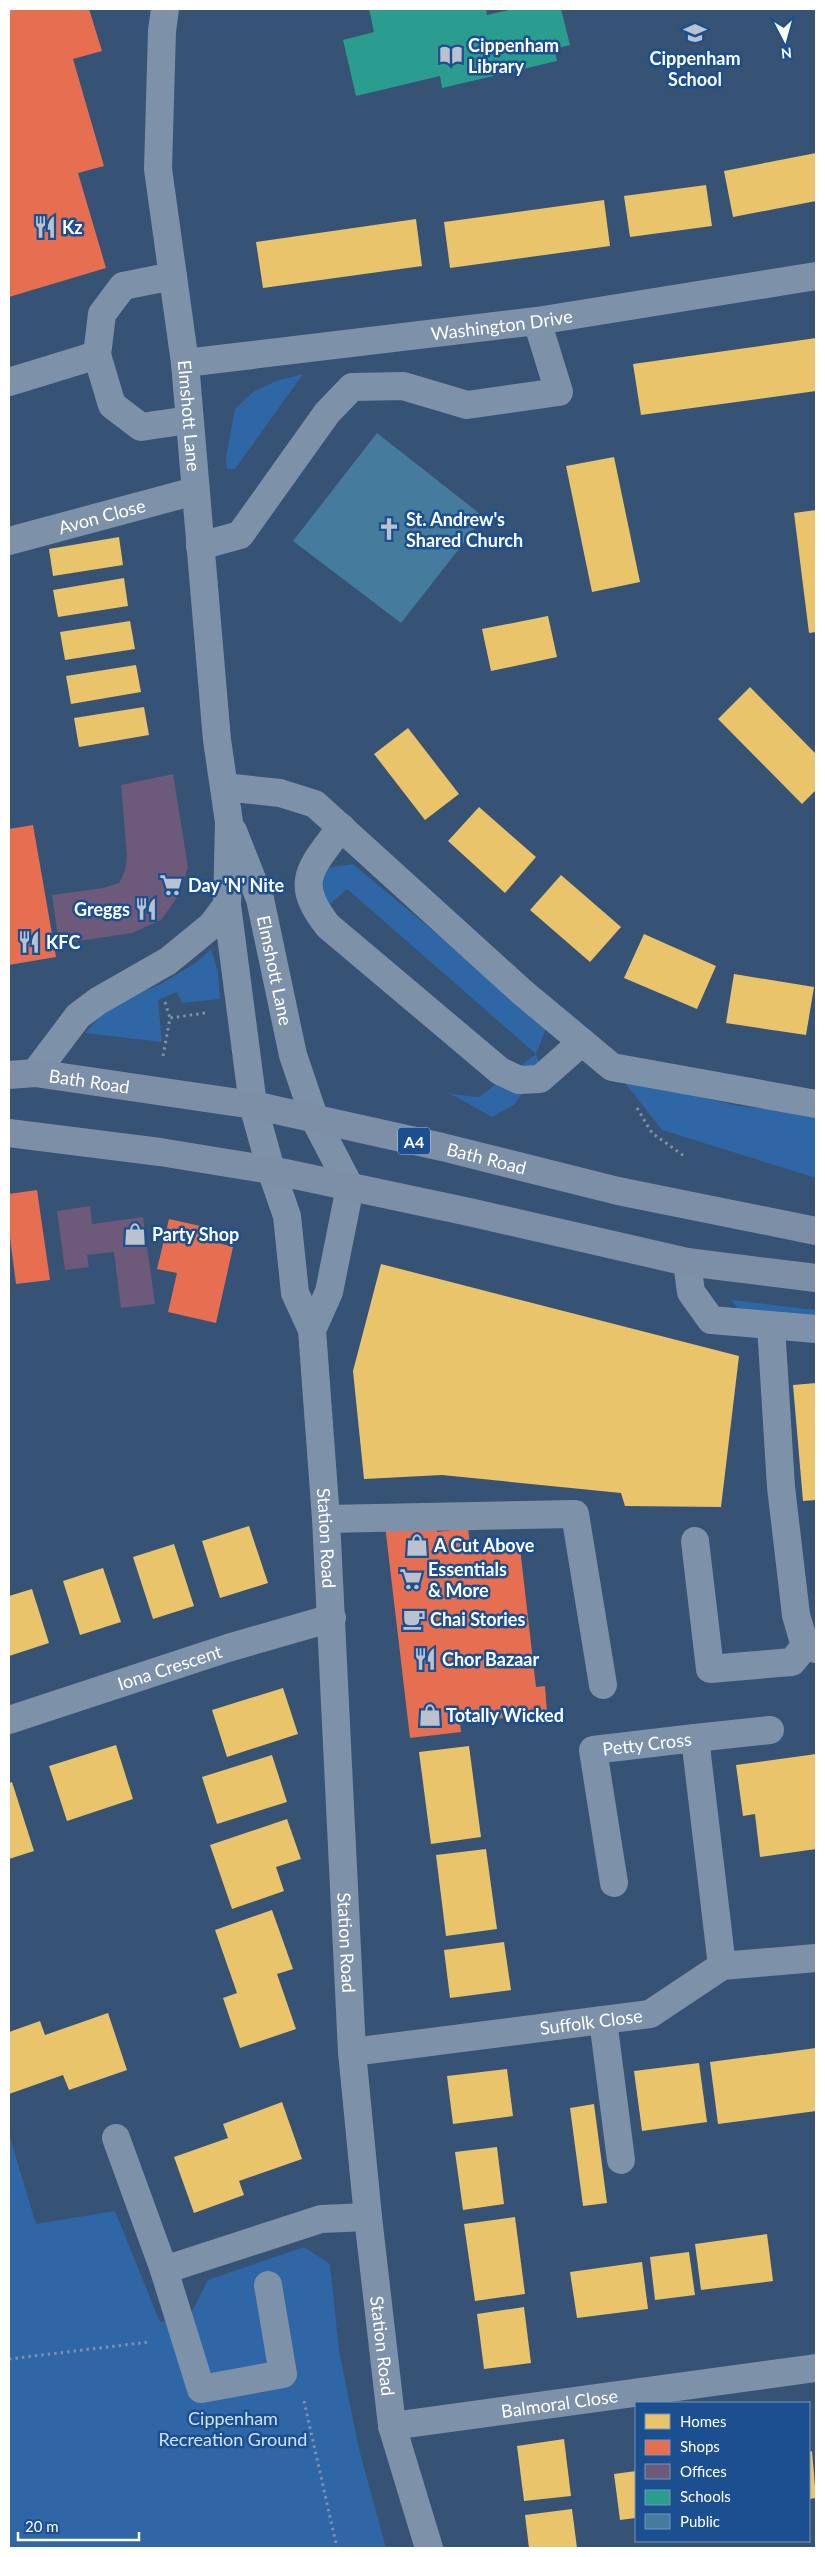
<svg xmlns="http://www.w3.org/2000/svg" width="825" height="2557" font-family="Lato,sans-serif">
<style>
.green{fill:#2f66a5}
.homes{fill:#e9c46a}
.shops{fill:#e76f51}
.offices{fill:#6d597a}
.schools{fill:#2a9d8f}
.public{fill:#457b9d}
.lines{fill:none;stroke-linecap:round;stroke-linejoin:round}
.path{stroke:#7d92a8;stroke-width:3;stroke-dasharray:2.5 4;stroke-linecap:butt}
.minor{stroke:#7d92a8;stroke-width:28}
.major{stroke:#7d8ea7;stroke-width:28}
.labels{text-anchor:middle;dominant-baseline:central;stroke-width:5;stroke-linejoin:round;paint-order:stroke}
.shield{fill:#1b4f8f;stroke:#bbcadd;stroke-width:1}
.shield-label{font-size:16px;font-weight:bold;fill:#fff}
.poi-label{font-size:18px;font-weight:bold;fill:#fff;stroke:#1b4f8f;text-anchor:start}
.street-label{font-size:18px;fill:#fff;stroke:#1b4f8f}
.park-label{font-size:18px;fill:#cfe3fa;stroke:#1b4f8f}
</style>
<rect width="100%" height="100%" fill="#365274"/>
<g class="green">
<polygon points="303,374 235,469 227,469 226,457 235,409 253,392 276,381"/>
<polygon points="353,864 547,1026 536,1054 541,1066 514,1105 492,1117 451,1094 479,1097 536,1054 347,889 330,904 322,904 317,885 325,868"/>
<polygon points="211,949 218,972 220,999 182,1003 177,992 158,1000 162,1042 85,1033 111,1005 161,984 198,961"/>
<polygon points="622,1079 739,1106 816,1114 816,1178 662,1130"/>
<polygon points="732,1300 816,1310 816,1325 739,1311"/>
<polygon points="9,2134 36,2224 115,2211 160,2322 189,2317 208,2280 304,2247 330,2264 339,2351 359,2449 386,2548 9,2548"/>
</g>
<g class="homes">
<polygon points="816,153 816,201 733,217 724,171"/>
<polygon points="706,185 712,226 630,237 624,196"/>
<polygon points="604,200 610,246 450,268 444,222"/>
<polygon points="416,219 422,266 263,288 256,242"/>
<polygon points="816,338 816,391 641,415 633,364"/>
<polygon points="614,457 640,582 592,592 566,466"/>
<polygon points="816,510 816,632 809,633 794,513"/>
<polygon points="119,537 123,565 53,576 49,549"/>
<polygon points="124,578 128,606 58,617 53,590"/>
<polygon points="548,616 557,657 491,671 482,629"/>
<polygon points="130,621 135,649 65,660 60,632"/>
<polygon points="136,665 141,692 71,704 66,676"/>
<polygon points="750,687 816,754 816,790 802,804 718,719"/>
<polygon points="144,707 149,735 79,747 74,718"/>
<polygon points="408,728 459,794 425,820 374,754"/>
<polygon points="479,807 536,857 505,893 448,841"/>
<polygon points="561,875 621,927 590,962 530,910"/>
<polygon points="644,934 716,966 697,1009 624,978"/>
<polygon points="734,974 814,987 806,1035 726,1023"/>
<polygon points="381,1264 739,1356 721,1507 625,1506 621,1493 442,1475 364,1479 353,1371"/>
<polygon points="816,1383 816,1500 803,1501 793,1385"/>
<polygon points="249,1526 268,1583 220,1598 202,1541"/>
<polygon points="174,1544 194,1606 153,1619 133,1557"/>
<polygon points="103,1568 121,1622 80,1635 63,1581"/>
<polygon points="32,1589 49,1643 9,1656 9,1596"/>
<polygon points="283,1688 298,1734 227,1757 212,1710"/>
<polygon points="116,1745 133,1799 67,1821 49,1766"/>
<polygon points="469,1746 481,1837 431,1844 419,1752"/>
<polygon points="816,1754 816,1849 760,1857 755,1814 743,1816 736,1765"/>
<polygon points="272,1755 287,1802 217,1824 202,1777"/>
<polygon points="12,1782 34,1851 9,1859 9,1783"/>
<polygon points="287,1819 301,1859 276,1867 284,1891 232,1909 210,1845"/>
<polygon points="486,1849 497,1929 446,1936 436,1855"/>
<polygon points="272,1910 293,1969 277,1974 296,2029 240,2048 223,1998 237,1993 215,1930"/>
<polygon points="504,1942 511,1990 450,1998 444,1950"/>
<polygon points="108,2013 127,2070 69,2090 63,2075 9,2094 9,2032 40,2021 45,2035"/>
<polygon points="816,2048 816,2111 718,2124 710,2062"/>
<polygon points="699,2063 707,2122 642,2131 634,2071"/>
<polygon points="507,2069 513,2116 453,2124 447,2076"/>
<polygon points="282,2102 302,2159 239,2181 244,2195 194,2213 174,2157 228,2138 223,2124"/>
<polygon points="594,2104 607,2203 583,2206 570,2108"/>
<polygon points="497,2147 504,2204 463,2210 455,2152"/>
<polygon points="515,2217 525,2294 475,2301 464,2224"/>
<polygon points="767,2234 773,2281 701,2290 695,2244"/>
<polygon points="689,2252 695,2295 655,2300 650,2257"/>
<polygon points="642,2262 648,2309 577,2318 570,2272"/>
<polygon points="524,2307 531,2363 484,2369 477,2314"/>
<polygon points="564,2439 571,2496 524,2501 517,2446"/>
<polygon points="812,2451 816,2498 809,2499 809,2452"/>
<polygon points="636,2471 636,2518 620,2520 614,2474"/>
<polygon points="572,2509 577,2548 529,2548 525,2515"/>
</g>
<g class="shops">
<polygon points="9,9 89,9 102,51 73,59 104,166 78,173 106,268 9,297"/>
<polygon points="33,825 56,957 9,965 9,829"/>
<polygon points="37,1190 50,1280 16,1284 9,1230 9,1194"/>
<polygon points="169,1219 218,1230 215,1242 233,1247 216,1323 168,1312 177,1273 157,1269"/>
<polygon points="436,1518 437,1532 468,1528 471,1553 520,1548 536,1687 545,1686 547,1713 460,1723 461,1732 410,1738 385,1525"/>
</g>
<g class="offices">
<polygon points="173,774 188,867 179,895 161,920 132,933 59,944 52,895 103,888 119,883 125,871 127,857 121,785"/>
<polygon points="90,1206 92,1224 143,1217 155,1304 121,1308 114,1252 87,1255 89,1267 65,1270 57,1211"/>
</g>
<polygon class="schools" points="369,9 486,9 487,15 513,9 561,9 570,45 554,49 557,61 442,88 440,76 356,96 343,40 374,32"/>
<polygon class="public" points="377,433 484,517 401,623 293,541"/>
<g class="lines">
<g class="path">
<polyline points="165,1002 170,1018"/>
<polyline points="163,1056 170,1018 205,1013"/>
<polyline points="637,1108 652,1133 684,1156"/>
<polyline points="9,2359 149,2342"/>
<polyline points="304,2401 337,2548"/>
</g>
<g class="minor">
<path id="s1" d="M165,9l-3,22 -4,138 27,194 32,377 12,82 -2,83 26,200 18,65 16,46 8,77 17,37 14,189 26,533 16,165 24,209 37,122"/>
<polyline points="97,355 102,314 123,286 173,276"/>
<path id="s2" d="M185,363l352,-42 279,-45"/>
<polyline points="9,382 97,355 112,405 141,427 189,420"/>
<path id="s3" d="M9,541l186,-50"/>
<polyline points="200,546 240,535 327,413 352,387 403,386 467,405 559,392 537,321"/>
<polyline points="224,787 280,793 315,804 522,992 612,1067 816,1104"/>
<path d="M341,827c-29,40 -49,54 -13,99l172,145 19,9 21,-1 42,-37"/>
<path id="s4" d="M233,831l27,68 33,156 22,65 35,67 -21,105 -17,38"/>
<polyline points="35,1073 78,1016 98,1001 168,961 212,925 227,905"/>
<polyline points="687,1262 691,1292 711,1320 816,1329"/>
<polyline points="771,1326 781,1487 796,1615 805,1646 816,1649"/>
<polyline points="326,1519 575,1514 603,1685"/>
<polyline points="695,1541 710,1669 792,1662 805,1646"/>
<path id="s5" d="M9,1720l219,-72 104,-30"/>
<polyline points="695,1738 770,1730"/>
<path id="s6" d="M614,1883l-21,-133 102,-12 27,228"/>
<polyline points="603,2020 621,2160"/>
<path id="s7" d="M352,2052l298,-38 72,-48 94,-8"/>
<polyline points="116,2138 164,2270 321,2219 368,2217"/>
<polyline points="164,2270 201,2389 283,2374 268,2285"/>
<path id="s8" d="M392,2426l424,-58"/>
</g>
<g class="major">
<path id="s9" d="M9,1075l26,-2 218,32 189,42 176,44 198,40"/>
<polyline points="9,1133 160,1152 271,1170 469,1212 687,1262 816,1278"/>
</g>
</g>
<defs>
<symbol id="school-bare" viewBox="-9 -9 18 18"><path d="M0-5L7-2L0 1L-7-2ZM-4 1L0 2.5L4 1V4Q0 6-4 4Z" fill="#b9c2ce" stroke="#1b4f8f" stroke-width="2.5" paint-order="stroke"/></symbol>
<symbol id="library-bare" viewBox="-9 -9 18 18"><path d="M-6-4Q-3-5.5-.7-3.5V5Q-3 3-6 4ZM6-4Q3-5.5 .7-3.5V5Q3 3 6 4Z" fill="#b9c2ce" stroke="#1b4f8f" stroke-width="2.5" paint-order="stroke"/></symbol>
<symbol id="restaurant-bare" viewBox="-9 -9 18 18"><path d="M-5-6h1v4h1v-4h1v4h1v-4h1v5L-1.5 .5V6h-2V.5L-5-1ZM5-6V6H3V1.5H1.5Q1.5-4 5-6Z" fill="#b9c2ce" stroke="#1b4f8f" stroke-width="2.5" paint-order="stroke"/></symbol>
<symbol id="church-bare" viewBox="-9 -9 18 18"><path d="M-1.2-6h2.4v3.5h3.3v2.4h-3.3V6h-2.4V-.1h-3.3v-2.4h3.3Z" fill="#b9c2ce" stroke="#1b4f8f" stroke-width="2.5" paint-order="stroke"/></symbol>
<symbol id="supermarket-bare" viewBox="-9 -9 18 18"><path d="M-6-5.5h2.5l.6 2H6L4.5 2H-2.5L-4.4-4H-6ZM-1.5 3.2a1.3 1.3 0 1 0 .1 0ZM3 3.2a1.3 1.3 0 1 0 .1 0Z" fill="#b9c2ce" stroke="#1b4f8f" stroke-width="2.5" paint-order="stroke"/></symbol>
<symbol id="shop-bare" viewBox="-9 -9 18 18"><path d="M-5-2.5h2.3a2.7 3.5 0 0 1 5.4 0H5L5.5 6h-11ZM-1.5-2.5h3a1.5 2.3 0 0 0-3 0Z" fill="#b9c2ce" stroke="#1b4f8f" stroke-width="2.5" paint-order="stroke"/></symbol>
<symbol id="cafe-bare" viewBox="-9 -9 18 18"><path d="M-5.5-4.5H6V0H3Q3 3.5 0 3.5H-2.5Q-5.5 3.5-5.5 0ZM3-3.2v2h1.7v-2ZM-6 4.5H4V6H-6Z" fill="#b9c2ce" stroke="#1b4f8f" stroke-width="2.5" paint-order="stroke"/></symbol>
</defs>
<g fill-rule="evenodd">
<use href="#school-bare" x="679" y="17" width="32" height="32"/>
<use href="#library-bare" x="435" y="39" width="32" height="32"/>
<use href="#restaurant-bare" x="29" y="211" width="32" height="32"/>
<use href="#church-bare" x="373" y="513" width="32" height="32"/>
<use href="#supermarket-bare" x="155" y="869" width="32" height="32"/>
<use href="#restaurant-bare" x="130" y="893" width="32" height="32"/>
<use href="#restaurant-bare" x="13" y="926" width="32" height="32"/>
<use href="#shop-bare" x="119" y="1218" width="32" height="32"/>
<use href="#shop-bare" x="401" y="1529" width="32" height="32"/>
<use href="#supermarket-bare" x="395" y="1563" width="32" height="32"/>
<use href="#cafe-bare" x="398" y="1603" width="32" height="32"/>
<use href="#restaurant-bare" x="409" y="1643" width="32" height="32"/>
<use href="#shop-bare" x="414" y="1699" width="32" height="32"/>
</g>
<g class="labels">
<rect class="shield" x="398" y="1127.5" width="32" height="27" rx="4"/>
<g class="shield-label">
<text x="414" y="1141">A4</text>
</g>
<g class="poi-label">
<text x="468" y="45">Cippenham<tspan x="468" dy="21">Library</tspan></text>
<text x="695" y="58" text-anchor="middle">Cippenham<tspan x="695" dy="21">School</tspan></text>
<text x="62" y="227">Kz</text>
<text x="406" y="519">St. Andrew's<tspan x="406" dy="21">Shared Church</tspan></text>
<text x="188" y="885">Day 'N' Nite</text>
<text x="130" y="909" text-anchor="end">Greggs</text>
<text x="46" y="942">KFC</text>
<text x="152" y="1234">Party Shop</text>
<text x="434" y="1545">A Cut Above</text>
<text x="428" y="1569">Essentials<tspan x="428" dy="21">&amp; More</tspan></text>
<text x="430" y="1619">Chai Stories</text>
<text x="442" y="1659">Chor Bazaar</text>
<text x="446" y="1715">Totally Wicked</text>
</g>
<g class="street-label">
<text stroke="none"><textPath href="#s2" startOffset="319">Washington Drive</textPath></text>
<text stroke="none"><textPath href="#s1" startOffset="409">Elmshott Lane</textPath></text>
<text stroke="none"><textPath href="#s3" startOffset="96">Avon Close</textPath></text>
<text stroke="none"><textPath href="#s4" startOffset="146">Elmshott Lane</textPath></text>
<text stroke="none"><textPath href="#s9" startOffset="81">Bath Road</textPath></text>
<text stroke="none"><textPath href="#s9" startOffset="486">Bath Road</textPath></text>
<text stroke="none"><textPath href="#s1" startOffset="1545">Station Road</textPath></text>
<text stroke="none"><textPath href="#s5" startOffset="169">Iona Crescent</textPath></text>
<text stroke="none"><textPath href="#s6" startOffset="189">Petty Cross</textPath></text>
<text stroke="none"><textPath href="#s1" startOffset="1950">Station Road</textPath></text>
<text stroke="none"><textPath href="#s7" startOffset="241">Suffolk Close</textPath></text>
<text stroke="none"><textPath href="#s1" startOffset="2355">Station Road</textPath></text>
<text stroke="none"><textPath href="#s8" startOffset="169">Balmoral Close</textPath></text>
</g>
<g class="park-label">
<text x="233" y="2418">Cippenham<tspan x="233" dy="21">Recreation Ground</tspan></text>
</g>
</g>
<rect width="825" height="2557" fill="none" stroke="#ffffff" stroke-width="20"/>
<rect x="635" y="2402" width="175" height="140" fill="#1b4f8f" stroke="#7695bc"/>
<rect x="645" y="2414" width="25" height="15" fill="#e9c46a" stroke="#7695bc"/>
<text x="680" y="2427" font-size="15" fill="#ffffff">Homes</text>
<rect x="645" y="2440" width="25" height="15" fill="#e76f51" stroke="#7695bc"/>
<text x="680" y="2452" font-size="15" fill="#ffffff">Shops</text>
<rect x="645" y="2464" width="25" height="15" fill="#6d597a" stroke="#7695bc"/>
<text x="680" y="2477" font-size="15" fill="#ffffff">Offices</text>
<rect x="645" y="2490" width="25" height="15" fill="#2a9d8f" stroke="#7695bc"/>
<text x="680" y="2502" font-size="15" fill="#ffffff">Schools</text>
<rect x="645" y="2514" width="25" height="15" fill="#457b9d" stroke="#7695bc"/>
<text x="680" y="2527" font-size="15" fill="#ffffff">Public</text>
<g transform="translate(785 40) rotate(174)" stroke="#1b4f8f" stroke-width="4" paint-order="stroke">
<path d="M0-4L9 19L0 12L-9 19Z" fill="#ffffff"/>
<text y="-8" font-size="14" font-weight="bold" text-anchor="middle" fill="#ffffff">N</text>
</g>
<path d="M18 2532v8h121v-8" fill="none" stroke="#ffffff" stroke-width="2.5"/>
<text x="25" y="2532" font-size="15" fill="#ffffff" stroke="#1b4f8f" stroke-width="4" paint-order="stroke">20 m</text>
</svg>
